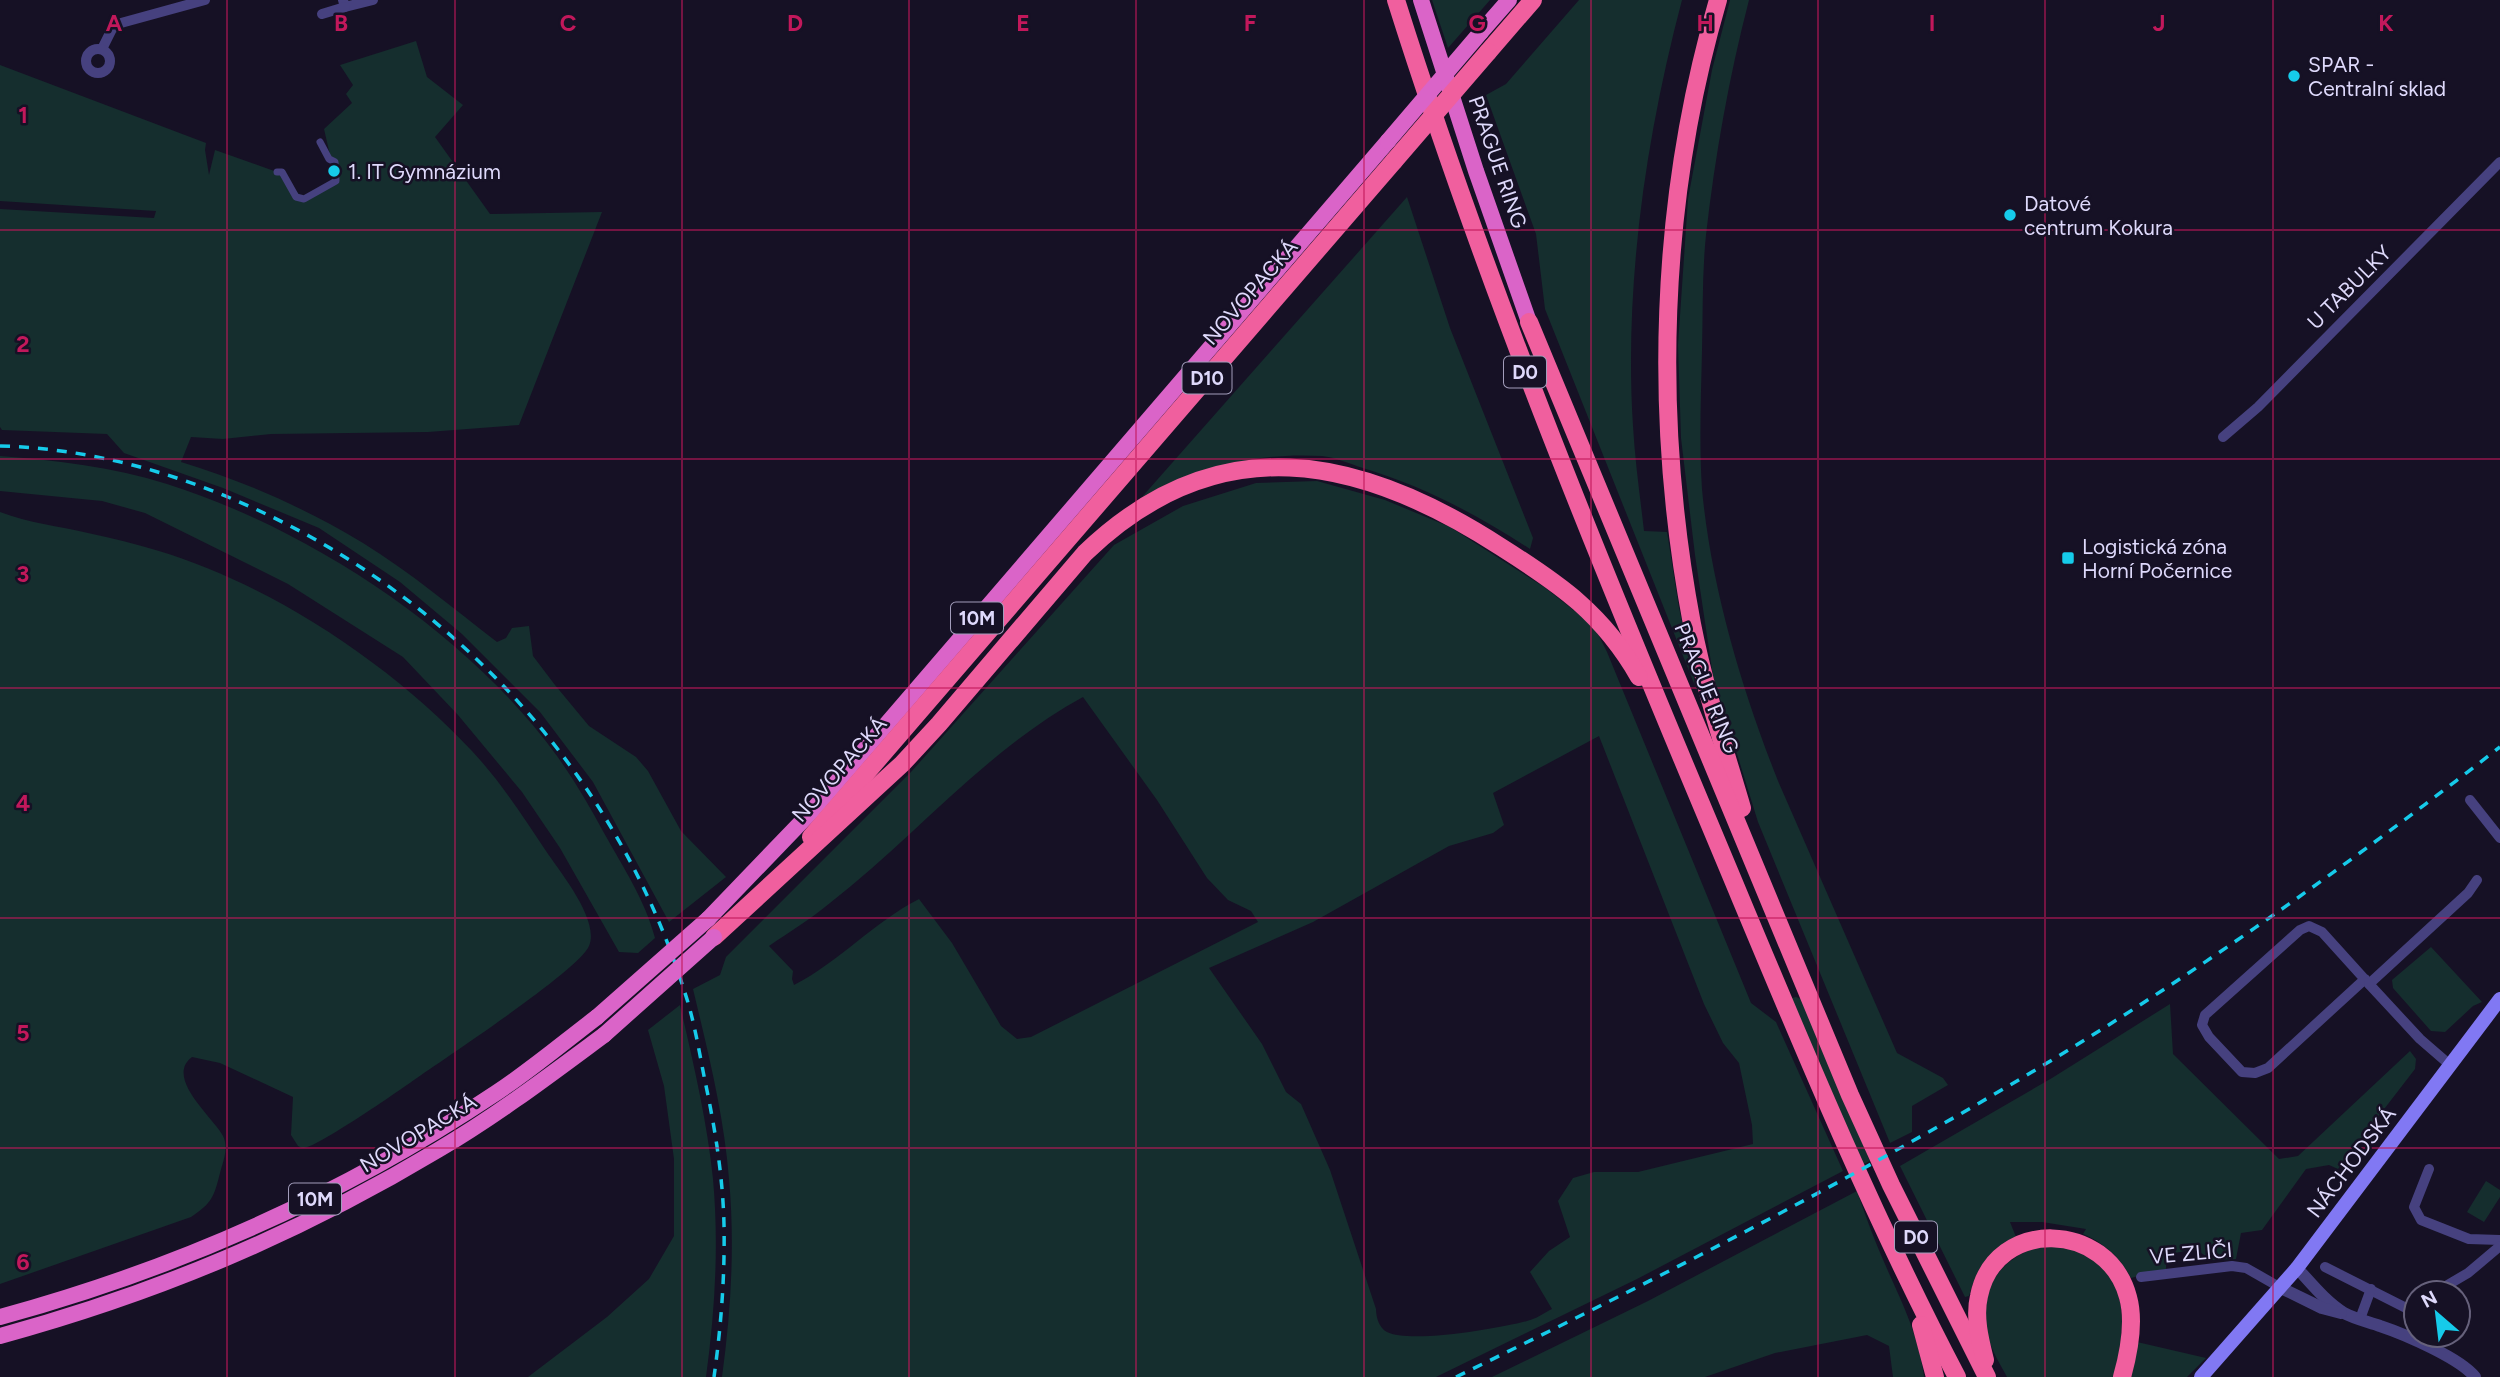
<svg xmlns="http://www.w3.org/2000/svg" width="2500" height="1377" font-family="Figtree,sans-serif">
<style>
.green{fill:#152e2e;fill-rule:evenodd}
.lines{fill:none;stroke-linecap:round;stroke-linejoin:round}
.pedestrian{stroke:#46417f;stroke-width:7}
.minor{stroke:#46417f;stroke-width:10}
.tertiary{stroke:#46417f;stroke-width:12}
.secondary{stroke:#8178f3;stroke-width:14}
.trunk{stroke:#da64c8;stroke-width:16}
.motorway{stroke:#f05f9e;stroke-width:18}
.rail{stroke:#16cbea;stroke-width:3.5;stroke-dasharray:10 9;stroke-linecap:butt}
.trunk-bridge{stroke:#da64c8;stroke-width:16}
.motorway-bridge{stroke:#f05f9e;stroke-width:18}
.grid{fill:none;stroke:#c2185b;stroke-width:2;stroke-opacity:0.55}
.poi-dot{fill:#16cbea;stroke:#161125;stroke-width:2.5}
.labels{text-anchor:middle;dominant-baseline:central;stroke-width:5;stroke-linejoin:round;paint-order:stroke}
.shield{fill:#161125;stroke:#a29dbb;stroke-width:2}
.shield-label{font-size:19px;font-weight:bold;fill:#ded9fb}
.poi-label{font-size:21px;fill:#ded9fb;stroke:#161125;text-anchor:start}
.street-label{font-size:21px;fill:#ded9fb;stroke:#161125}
.grid-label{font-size:23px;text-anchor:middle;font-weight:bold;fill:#c2185b;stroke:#161125;stroke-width:5;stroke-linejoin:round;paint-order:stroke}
</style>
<rect width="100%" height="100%" fill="#161125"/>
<g class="green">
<polygon points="1432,0 1490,0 1448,48"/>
<path d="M1579,0h103c-36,136 -58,285 -49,426 2,35 7,70 11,105l23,1 12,76 18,83 -152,-382 -9,-75 -50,-139 20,-11z"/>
<path d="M1730,0h19c-20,77 -34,156 -43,235 -4,38 -3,78 -4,116 -1,46 -3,93 0,138 9,98 40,201 76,292l119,272 46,25 5,7 -36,21v26l-22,11 -132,-321 -45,-146 -18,-121 -14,-117 -3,-93 10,-146 24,-129z"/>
<path d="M416,41l11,36 36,28 -28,32 55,77 112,-2 -83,213 -91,7 -157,2 -48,5 -32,-2 -10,25c63,19 126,47 182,81 47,29 90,65 134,99l9,-4 6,-10 17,-2 4,30 22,29 34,41 47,31 12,14 33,60 45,46 -57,45 -76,-140 -53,-70 -78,-78 -62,-52 -81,-54 -96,-40 -99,-35 -17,-19 -105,-4 -2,-3v-218l154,9 2,-7 -156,-10v-136l206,78 -1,7 4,25 6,-25 62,22 27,27 32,-18 -12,-52 28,-26 -6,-9 7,-9 -13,-20z"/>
<path d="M1407,197l43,131 83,210 -3,11c-52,-34 -107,-63 -167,-81 -13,-4 -28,-11 -41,-12 -66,-4 -122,12 -180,41z"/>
<path d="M0,456c56,4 113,11 167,28 143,45 302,150 390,272 18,25 33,51 47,77 19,34 41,67 51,105l-17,15 -19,-1 -59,-104 -38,-56 -64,-77 -55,-58 -115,-73 -143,-71 -43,-12 -102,-10z"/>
<path d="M1317,481l68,19 65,27 94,60 50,39 13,26 144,351 25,19 67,149 -206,108 -201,98h-714c9,-66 13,-132 7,-198 -5,-64 -21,-127 -36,-190l27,-14 6,-18 185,-185 203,-227 69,-39 73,-23zM1083,697l74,103 50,78 21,22 23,11 7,11 -227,115 -14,2 -16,-13 -49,-83 -33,-44c-45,23 -80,63 -125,86l-2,-6 1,-8 -24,-25c20,-14 42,-27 61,-43 86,-67 156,-153 253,-206zM1599,736l105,268 19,39 16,20 13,62 1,19 -115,28h-44l-21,6 -15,23 12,36 -21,14 -19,21 22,37c-8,4 -16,10 -25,12 -26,7 -117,23 -140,11 -8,-4 -11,-15 -11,-23l-46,-139 -29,-66 -15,-12 -24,-48 -53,-76 104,-46 136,-76 44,-13 11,-8 -11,-32z"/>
<path d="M0,512c29,11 58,14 88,21 24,5 48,11 71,18 113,34 233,114 313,200 28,30 51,65 74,100 14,21 54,69 43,95 -10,24 -145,113 -175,134 -14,10 -99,69 -111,68 -1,0 -3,-1 -5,-2l-7,-11 2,-38 -73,-34 -28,-6c-28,21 22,61 31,79 6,12 0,25 -3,37 -6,24 -8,30 -29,44l-191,67z"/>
<polygon points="2431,947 2482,1002 2473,1006 2445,1032 2431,1031 2393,988 2392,980"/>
<polygon points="1796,997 1801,999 1870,1161 1862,1165 1791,1002 1792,998"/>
<path d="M2170,1004l3,50 106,105 19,-3 112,-105 6,8 -1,10 -77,100 -9,-4 -23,4 -44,61 -21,3 -5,26 -23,1 -19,-11 -28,6v14l-35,9c-11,-21 -27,-35 -48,-44l3,-5 -44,-7h-32l6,15c-23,12 -41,34 -47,59l-4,1 -65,-131 152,-88z"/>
<path d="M680,1005c13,57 27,115 33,174 6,66 2,132 -7,198h-178l79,-60 42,-38 25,-43v-77l-10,-73 -16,-56z"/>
<polygon points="2486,1181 2500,1190 2500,1197 2484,1222 2467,1212"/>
<path d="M1857,1191c6,17 12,35 19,52 18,45 42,85 48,134h-31l-4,-31 -22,-11 -92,18 -70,24h-213l156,-76z"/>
<path d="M2038,1247c8,0 19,-2 27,0 5,1 11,4 15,6 52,23 46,78 33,124h-106c-7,-13 -15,-26 -19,-40 -13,-42 9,-77 50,-90z"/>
<polygon points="2137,1342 2206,1358 2187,1377 2130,1377"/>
</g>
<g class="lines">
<polyline class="pedestrian" points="277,172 282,172 296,197 304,199 336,181 335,162 329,159 320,142"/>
<g class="minor">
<polyline points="343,0 345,7 373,0"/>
<polyline points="322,14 345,7"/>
<polyline points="102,49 112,29 121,23 205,0"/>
<circle cx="98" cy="61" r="12"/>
<polyline points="2223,437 2258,407 2500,162"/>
<polyline points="2470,800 2500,838"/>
<polyline points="2365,979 2268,1068 2255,1073 2242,1072 2209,1037 2202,1025 2205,1015 2300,930 2309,926 2322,932 2369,984"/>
<polyline points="2450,1065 2420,1039 2369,984 2468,893 2477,880"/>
<polyline points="2429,1169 2414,1207 2421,1220 2469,1239 2500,1240"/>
<polyline points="2325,1267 2416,1313"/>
<polyline points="2141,1277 2232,1266 2246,1268 2281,1288"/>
<polyline points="2434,1293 2468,1273 2500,1246"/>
<polyline points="2360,1319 2371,1289"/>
</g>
<g class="tertiary">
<path d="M2297,1268c14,15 29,34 47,45 11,6 25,9 36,13 24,8 80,32 95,51"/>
<polyline points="2281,1288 2322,1308 2341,1313"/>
</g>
<polyline class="secondary" points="2201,1377 2297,1268 2500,999"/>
<g class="trunk">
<polyline points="1421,0 1476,171 1529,322"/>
<polyline points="1481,32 1509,0"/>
<polyline points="708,919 810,813 1388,141"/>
<path d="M0,1317c177,-48 343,-122 496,-224 35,-23 68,-51 101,-76"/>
<path d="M0,1336c157,-43 298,-102 438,-186 58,-34 112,-75 166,-115"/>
</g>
<g class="motorway">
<path d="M1396,0c88,279 198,549 311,818 79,188 155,378 250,559"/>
<path d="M1718,0c-59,202 -65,418 -26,624 12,62 32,123 50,184"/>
<polyline points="1488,52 1533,0"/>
<polyline points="1529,322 1850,1095 1891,1185 1987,1377"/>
<polyline points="811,837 1394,161"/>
<path d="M714,937l188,-173 37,-40 146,-171c133,-128 274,-98 416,-6 60,38 102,67 138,130"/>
<polyline points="1921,1325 1935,1377"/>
<path d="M1985,1360c-5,-20 -11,-43 -6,-64 16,-79 129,-75 149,1 7,25 1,55 -6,80"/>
</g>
<g class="rail">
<path d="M0,446c109,3 214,38 309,90 177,98 314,260 375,454 10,29 15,61 21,91 10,47 18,96 19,144 1,51 -3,102 -10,152"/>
<path d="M1456,1377c199,-97 396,-197 586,-311 160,-96 311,-205 458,-319"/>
</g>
<g class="trunk-bridge">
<polyline points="1388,141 1481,32"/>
<polyline points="597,1017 708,919"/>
<polyline points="604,1035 714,937"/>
</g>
<polyline class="motorway-bridge" points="1394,161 1488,52"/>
</g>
<path class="grid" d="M227,0v1377M455,0v1377M682,0v1377M909,0v1377M1136,0v1377M1364,0v1377M1591,0v1377M1818,0v1377M2045,0v1377M2273,0v1377M0,230h2500M0,459h2500M0,688h2500M0,918h2500M0,1148h2500"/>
<g class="poi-dot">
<circle cx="2294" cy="76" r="7"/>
<circle cx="334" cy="171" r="7"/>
<circle cx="2010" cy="215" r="7"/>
<rect x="2061" y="551" width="14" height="14" rx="3.5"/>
</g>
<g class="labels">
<g class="shield">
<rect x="1504" y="356.5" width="42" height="31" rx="5"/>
<rect x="1182.5" y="362.5" width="49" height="31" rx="5"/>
<rect x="951" y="602.5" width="52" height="31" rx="5"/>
<rect x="289" y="1183.5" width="52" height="31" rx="5"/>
<rect x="1895" y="1221.5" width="42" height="31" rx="5"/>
</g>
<g class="shield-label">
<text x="1525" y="372">D0</text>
<text x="1207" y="378">D10</text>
<text x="977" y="618">10M</text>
<text x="315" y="1199">10M</text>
<text x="1916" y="1237">D0</text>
</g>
<g class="poi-label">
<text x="2308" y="64">SPAR -<tspan x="2308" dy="24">Centralní sklad</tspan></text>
<text x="348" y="171">1. IT Gymnázium</text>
<text x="2024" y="203">Datové<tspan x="2024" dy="24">centrum Kokura</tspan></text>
<text x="2082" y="546">Logistická zóna<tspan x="2082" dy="24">Horní Počernice</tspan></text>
</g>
<g class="street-label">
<text transform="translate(1498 162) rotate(71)">PRAGUE RING</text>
<text transform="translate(2349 287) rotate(-45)">U TABULKY</text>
<text transform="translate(1250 292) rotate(-49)">NOVOPACKÁ</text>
<text transform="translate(1707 688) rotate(68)">PRAGUE RING</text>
<text transform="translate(839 769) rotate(-49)">NOVOPACKÁ</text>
<text transform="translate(418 1133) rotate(-31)">NOVOPACKÁ</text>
<text transform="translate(2351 1162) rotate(-53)">NÁCHODSKÁ</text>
<text transform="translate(2191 1253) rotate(-5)">VE ZLIČI</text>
</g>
</g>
<g class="grid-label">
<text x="114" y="31">A</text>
<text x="341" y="31">B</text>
<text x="568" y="31">C</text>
<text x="795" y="31">D</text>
<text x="1023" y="31">E</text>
<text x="1250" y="31">F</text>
<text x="1477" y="31">G</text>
<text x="1705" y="31">H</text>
<text x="1932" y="31">I</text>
<text x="2159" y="31">J</text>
<text x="2386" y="31">K</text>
<text x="23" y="123">1</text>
<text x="23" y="352">2</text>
<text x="23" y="582">3</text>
<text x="23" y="811">4</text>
<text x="23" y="1041">5</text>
<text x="23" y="1270">6</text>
</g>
<g transform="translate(2437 1314) rotate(332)"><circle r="33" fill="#161125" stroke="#66617b" stroke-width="2"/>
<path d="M0-5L12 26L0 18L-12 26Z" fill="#16cbea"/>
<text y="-10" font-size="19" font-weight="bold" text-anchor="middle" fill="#ded9fb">N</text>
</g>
</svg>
